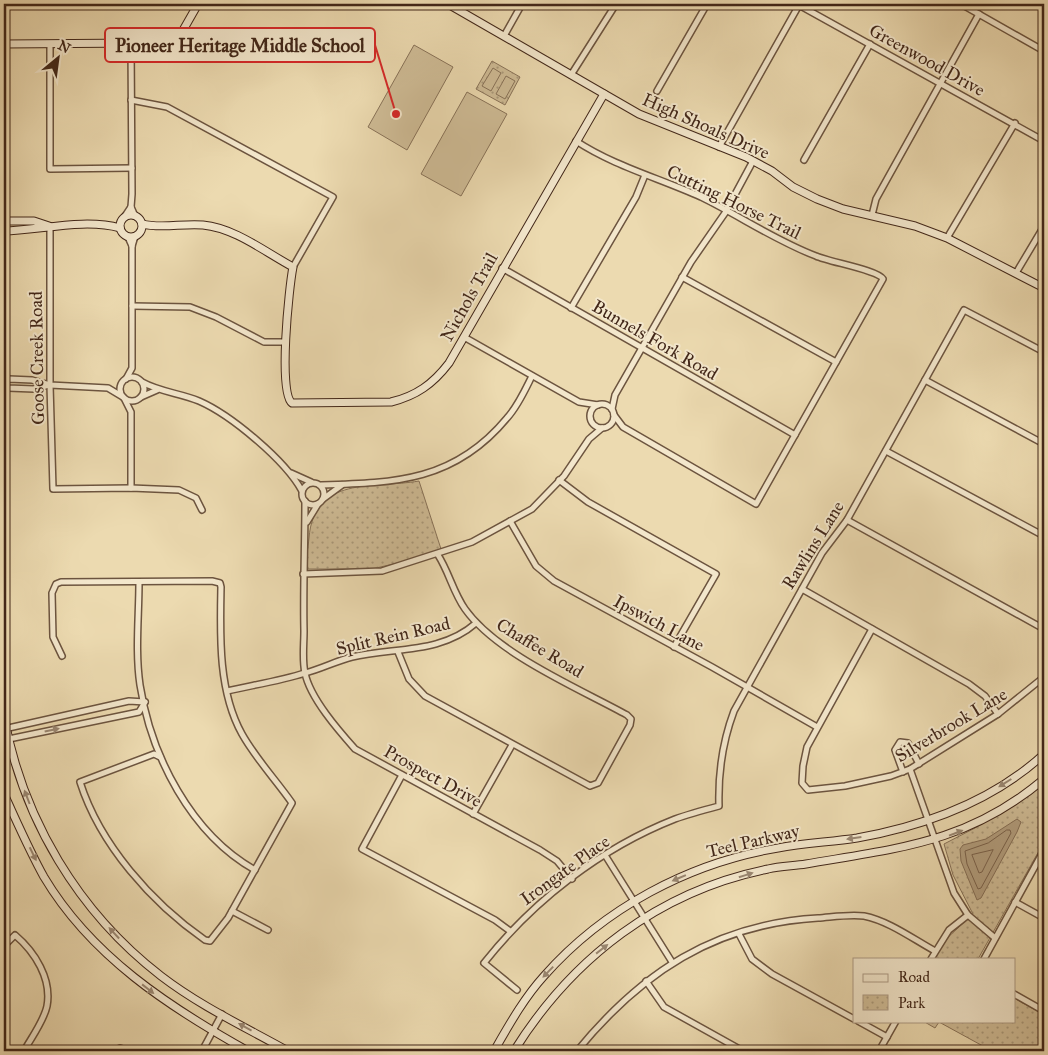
<svg xmlns="http://www.w3.org/2000/svg" width="1048" height="1055" font-family="'IM FELL Great Primer',serif">
<style>
.park{fill:url(#park-dots);stroke:#887258}
.pitch{fill:#cfbc96;stroke:#887258}
.water{fill:#b29d7d;stroke:#856e55}
.lines{fill:none;stroke-linecap:round;stroke-linejoin:round}
.shore{stroke:#7a624b;stroke-width:1}
.street-casing{stroke:#6c543f;stroke-width:8}
.secondary-casing{stroke:#422719;stroke-width:9}
.street{stroke:#f3e7cc;stroke-width:5}
.secondary{stroke:#f3e7cc;stroke-width:7}
.oneway{fill:#9a8772}
.labels{text-anchor:middle;dominant-baseline:central;stroke-width:4;stroke-linejoin:round;paint-order:stroke}
.street-label{font-size:18px;fill:#422719;stroke:#f3e7cc}
.leader{fill:none;stroke:#d62828;stroke-width:2}
.callout-dot{fill:#d62828;stroke:#f3e7cc;stroke-width:2}
.callout{fill:#f3e7cc;stroke:#d62828;stroke-width:2}
.callout-label{font-size:19px;text-anchor:middle;font-weight:bold;fill:#422719}
</style>
<defs>
<pattern id="park-dots" width="8" height="8" patternUnits="userSpaceOnUse" patternTransform="scale(1.25)"><rect width="8" height="8" fill="#cfbc96"/><path d="M2 2h.1M6 6h.1" fill="none" stroke="#aa997a" stroke-width="1.8" stroke-linecap="round"/></pattern>
</defs>
<rect width="100%" height="100%" fill="#ecdab0"/>
<filter id="stains"><feTurbulence type="fractalNoise" baseFrequency=".004" numOctaves="4"/><feColorMatrix values="0 0 0 0 .2 0 0 0 0 .09 0 0 0 0 .02 0 0 0 .5 -.17"/></filter>
<radialGradient id="worn" r=".72"><stop offset=".6" stop-color="#630" stop-opacity="0"/><stop offset="1" stop-color="#630" stop-opacity=".3"/></radialGradient>
<g class="park">
<polygon points="492,61 520,77 505,105 476,89"/>
<path d="M419,481l22,68 -18,8 -51,12h-64c-3,-8 0,-21 1,-31 5,-63 64,-49 110,-57z"/>
<polygon points="1044,785 1044,842 978,959 934,959 945,940 973,914 953,875 944,844 975,828"/>
<polygon points="1014,998 1044,1015 1044,1051 992,1051 939,1022 935,1028 923,1021 1014,1021"/>
</g>
<g class="pitch">
<polygon points="414,45 453,67 407,150 368,127"/>
<polygon points="493,68 501,73 491,91 482,86"/>
<polygon points="506,76 515,81 505,99 496,94"/>
<polygon points="467,92 507,114 461,196 421,174"/>
</g>
<polygon class="water" points="1017,819 1021,822 1017,832 981,898 977,900 961,861 960,849 963,845 986,839"/>
<g class="lines">
<g class="shore">
<polygon points="1007,830 1010,830 1011,833 981,888 978,889 967,864 965,851 988,843"/>
<polygon points="993,850 982,872 979,873 972,855"/>
</g>
<defs>
<g id="street">
<polyline points="797,4 1044,141"/>
<polyline points="961,4 1044,51"/>
<polyline points="504,36 522,4"/>
<polyline points="50,44 50,169 132,168"/>
<polyline points="571,75 616,4"/>
<polyline points="657,91 707,4"/>
<polyline points="131,100 167,107 333,197 293,267"/>
<path d="M576,141c38,25 83,37 125,56 39,19 75,44 115,59 13,6 62,14 67,23l-127,225 -133,-77 -9,-12"/>
<polyline points="719,147 799,5"/>
<polyline points="804,160 870,44"/>
<polyline points="131,207 135,216"/>
<polyline points="872,215 876,199 979,14"/>
<polyline points="125,216 131,207 132,194 131,44"/>
<polyline points="50,226 50,385 53,489 131,488 179,490 196,498 202,510"/>
<polyline points="128,237 132,246"/>
<polyline points="947,238 1015,123"/>
<polyline points="502,268 795,435"/>
<polyline points="1016,273 1044,226"/>
<polyline points="682,277 836,362"/>
<polyline points="132,306 190,307 216,317 264,342 286,342"/>
<polyline points="571,308 636,197 645,175"/>
<polyline points="464,337 579,402 598,405"/>
<circle cx="132" cy="389" r="12"/>
<polyline points="126,379 132,368 132,246 135,236"/>
<polyline points="925,380 1044,444"/>
<path d="M142,382c18,10 38,11 57,19 32,14 86,59 103,90"/>
<polyline points="4,383 9,379 32,380 50,385 108,388 123,397"/>
<polyline points="4,384 8,388 34,389 49,385"/>
<polyline points="141,397 157,390"/>
<polyline points="124,398 131,412 131,488"/>
<circle cx="602" cy="416" r="12"/>
<polyline points="612,409 615,395 691,262 725,213 753,161"/>
<polyline points="886,451 1044,536"/>
<polyline points="291,473 311,482"/>
<polyline points="559,480 588,502 716,574 674,647"/>
<circle cx="313" cy="494" r="11"/>
<path d="M321,485c75,-2 134,-4 186,-67 11,-12 18,-28 25,-42"/>
<polyline points="323,499 342,485"/>
<path d="M305,501c0,44 -2,87 -1,130 0,14 -2,29 1,42 5,25 34,58 50,76l185,101 17,11 15,18"/>
<polyline points="847,520 1044,629"/>
<polyline points="510,521 536,566 554,581 712,667 817,727"/>
<polyline points="307,522 318,504"/>
<polyline points="303,574 382,571 472,542 532,509 564,476 589,439 602,428"/>
<path d="M139,582c0,34 -4,69 1,103 11,71 51,149 115,185"/>
<polyline points="802,589 969,684 985,696 998,714"/>
<polyline points="872,629 807,747 803,766 802,783 808,790 845,786 891,776 910,769 998,714 1044,677"/>
<path d="M398,652l11,27 16,17 165,90 8,-3 32,-58 1,-6 -4,-4c-49,-27 -130,-61 -162,-106 -12,-17 -16,-37 -27,-54"/>
<path d="M62,656l-9,-19 -1,-44 4,-9 5,-2 151,-1 8,2 1,4c-1,48 -3,104 21,147 14,25 34,46 50,69l-64,115 -18,23 -5,-1c-53,-37 -105,-95 -125,-158l74,-28 6,3"/>
<path d="M227,691c26,-6 53,-10 78,-18 16,-4 31,-12 47,-16 42,-10 89,-3 124,-34"/>
<polyline points="4,729 129,701 145,702"/>
<polyline points="4,740 139,712 145,702"/>
<polyline points="910,769 954,893 968,915 995,938"/>
<polyline points="903,772 895,750 900,742 908,743 919,764"/>
<polyline points="402,775 362,849 495,920 510,931"/>
<polyline points="473,814 512,745"/>
<polyline points="605,855 672,962"/>
<polyline points="1015,902 1044,918"/>
<polyline points="232,911 268,930"/>
<polyline points="739,934 752,959 772,974 854,1019"/>
<path d="M4,946l11,-11c20,17 37,44 32,71 -3,15 -16,32 -23,45"/>
<polyline points="931,959 949,930 968,915"/>
<polyline points="984,959 1044,850"/>
<polyline points="646,981 664,1007 743,1051"/>
<path d="M517,990l-33,-27c49,-62 117,-115 191,-144 14,-5 29,-9 44,-13 -1,-34 3,-63 15,-95l88,-158 25,-33 117,-210 80,42"/>
<polyline points="1014,994 1044,1011"/>
<polyline points="858,1021 887,1037"/>
<polyline points="115,1051 120,1048 129,1051"/>
<polyline points="202,1051 222,1014"/>
<path d="M577,1051c64,-78 137,-127 241,-133 14,-1 32,-4 46,-2 25,5 49,23 71,35"/>
<polyline points="879,1051 896,1021"/>
</g>
<g id="secondary">
<polyline points="448,4 639,114 746,157 772,171 793,187 817,199 843,209 915,226 947,238 1044,288"/>
<polyline points="4,44 141,43 159,47 170,53 198,4"/>
<circle cx="131" cy="226" r="11"/>
<polyline points="4,221 34,221 49,226"/>
<path d="M142,224c20,5 41,-1 61,1 32,3 62,27 90,42 -4,20 -15,126 -1,136l99,-1c25,-6 42,-18 58,-39l155,-269"/>
<path d="M4,231c36,-1 81,-13 116,-3"/>
<path d="M4,717c19,102 74,195 157,259 39,30 84,51 127,75"/>
<path d="M4,794c13,28 25,56 40,83 47,79 125,130 204,174"/>
<path d="M494,1051c15,-26 30,-53 50,-75 60,-68 145,-113 234,-128 26,-5 53,-6 79,-10 67,-12 136,-37 187,-84"/>
<path d="M514,1051c58,-93 145,-160 254,-182 12,-3 25,-3 38,-5 93,-16 162,-21 238,-85"/>
</g>
</defs>
<use href="#street" class="street-casing"/>
<use href="#secondary" class="secondary-casing"/>
<use href="#street" class="street"/>
<use href="#secondary" class="secondary"/>
</g>
<defs><path id="oneway-solid" d="M-6-.8H1V-3.2L6.5 0L1 3.2V.8H-6Z" transform="scale(1.25)"/></defs>
<g class="oneway">
<use href="#oneway-solid" transform="translate(52 730) rotate(-12)"/>
<use href="#oneway-solid" transform="translate(1005 783) rotate(148)"/>
<use href="#oneway-solid" transform="translate(27 797) rotate(-111)"/>
<use href="#oneway-solid" transform="translate(956 833) rotate(-21)"/>
<use href="#oneway-solid" transform="translate(854 838) rotate(172)"/>
<use href="#oneway-solid" transform="translate(33 854) rotate(64)"/>
<use href="#oneway-solid" transform="translate(746 875) rotate(-17)"/>
<use href="#oneway-solid" transform="translate(679 878) rotate(157)"/>
<use href="#oneway-solid" transform="translate(114 933) rotate(-133)"/>
<use href="#oneway-solid" transform="translate(602 949) rotate(-38)"/>
<use href="#oneway-solid" transform="translate(548 972) rotate(134)"/>
<use href="#oneway-solid" transform="translate(148 989) rotate(38)"/>
<use href="#oneway-solid" transform="translate(245 1027) rotate(-151)"/>
</g>
<g class="labels">
<g class="street-label">
<text transform="translate(927 60) rotate(29)">Greenwood Drive</text>
<text transform="translate(706 126) rotate(24)">High Shoals Drive</text>
<text transform="translate(734 202) rotate(26)">Cutting Horse Trail</text>
<text transform="translate(469 297) rotate(-61)">Nichols Trail</text>
<text transform="translate(655 340) rotate(30)">Bunnels Fork Road</text>
<text transform="translate(37 358) rotate(-91)">Goose Creek Road</text>
<text transform="translate(813 545) rotate(-58)">Rawlins Lane</text>
<text transform="translate(659 623) rotate(28)">Ipswich Lane</text>
<text transform="translate(393 636) rotate(-13)">Split Rein Road</text>
<text transform="translate(540 648) rotate(31)">Chaffee Road</text>
<text transform="translate(951 725) rotate(-31)">Silverbrook Lane</text>
<text transform="translate(433 776) rotate(29)">Prospect Drive</text>
<text transform="translate(753 841) rotate(-13)">Teel Parkway</text>
<text transform="translate(565 870) rotate(-36)">Irongate Place</text>
</g>
</g>
<path class="leader" d="M396 114L375 45"/>
<circle class="callout-dot" cx="396" cy="114" r="5"/>
<rect class="callout" x="105" y="28" width="270" height="34" rx="5"/>
<g class="callout-label">
<text x="240" y="52">Pioneer Heritage Middle School</text>
</g>
<rect width="1048" height="1055" fill="none" stroke="#ecdab0" stroke-width="20"/>
<rect x="5" y="5" width="1038" height="1045" fill="none" stroke="#422719" stroke-width="2.5"/>
<rect x="10" y="10" width="1028" height="1035" fill="none" stroke="#422719"/>
<rect x="853" y="958" width="162" height="65" fill="#f3e7cc" stroke="#ac9a84"/>
<rect x="863" y="974" width="25" height="8" fill="#f3e7cc" stroke="#ac9a84"/>
<text x="898" y="982" font-size="15" fill="#422719">Road</text>
<rect x="863" y="995" width="25" height="15" fill="url(#park-dots)" stroke="#ac9a84"/>
<text x="898" y="1008" font-size="15" fill="#422719">Park</text>
<g transform="translate(58 58) rotate(29)" stroke="#f3e7cc" stroke-width="4" paint-order="stroke">
<path d="M0-4L9 19L0 12L-9 19Z" fill="#422719"/>
<text y="-8" font-size="14" font-weight="bold" text-anchor="middle" fill="#422719">N</text>
</g>
<rect width="100%" height="100%" filter="url(#stains)"/>
<rect width="100%" height="100%" fill="url(#worn)"/>
</svg>
